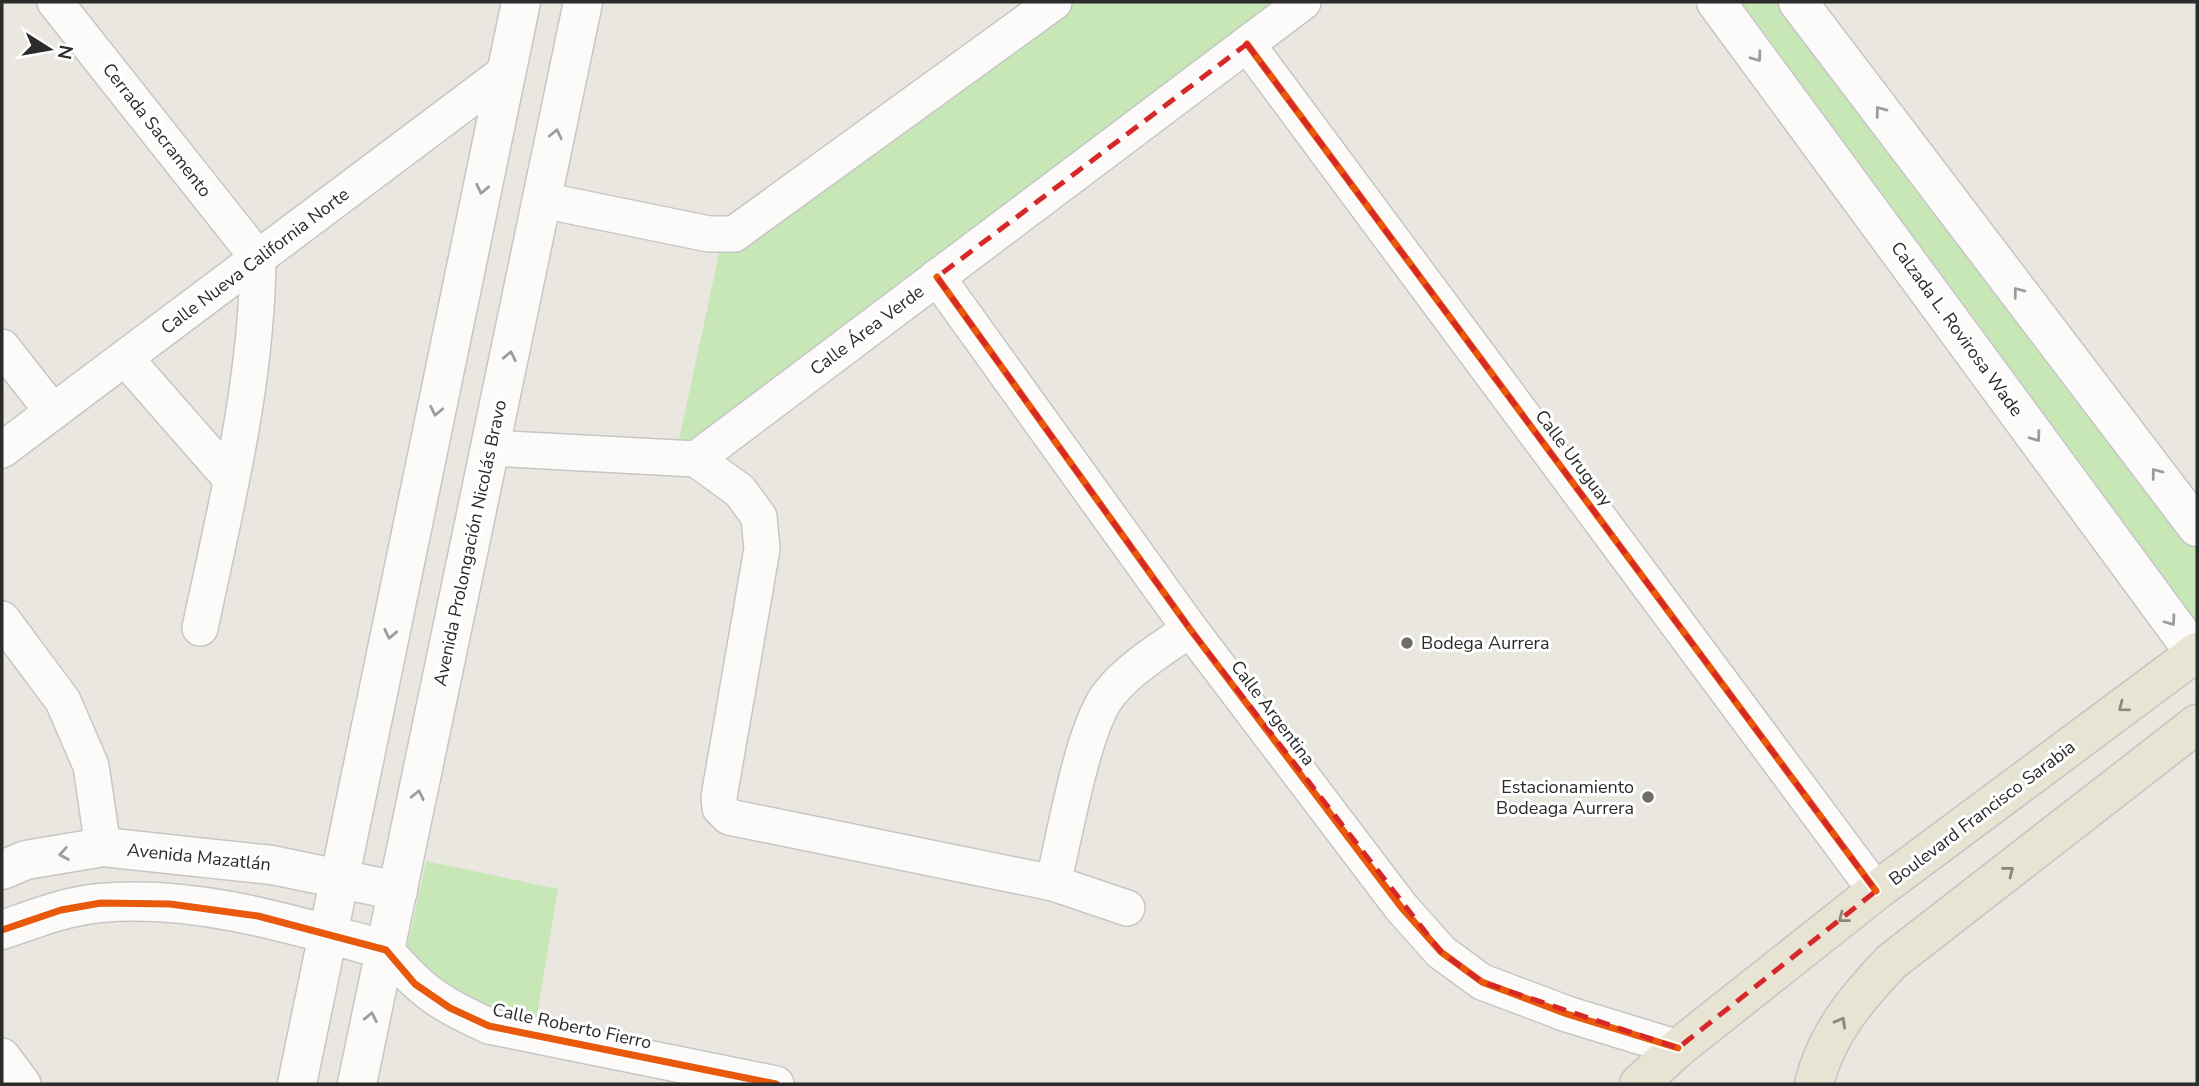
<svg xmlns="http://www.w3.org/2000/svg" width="2199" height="1086" font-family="'Nunito Sans',sans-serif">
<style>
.green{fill:#c7e7b7}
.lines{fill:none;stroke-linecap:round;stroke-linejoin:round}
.street-casing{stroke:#c7c6c6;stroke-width:38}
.secondary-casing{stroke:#c7c6c6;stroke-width:41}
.primary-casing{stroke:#c5c4c1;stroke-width:41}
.street{stroke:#fcfbfa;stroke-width:35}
.secondary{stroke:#fcfbfa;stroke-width:38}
.primary{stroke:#e7e4d3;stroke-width:38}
.cycleway-casing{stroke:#fff;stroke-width:11}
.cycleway{stroke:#e8590c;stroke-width:7}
.oneway{stroke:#9e9d9d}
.oneway2{stroke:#89887f}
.marked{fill:none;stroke:#d62828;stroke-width:5;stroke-dasharray:14 9;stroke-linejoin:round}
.poi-dot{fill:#6e6d6a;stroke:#fff;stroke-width:2.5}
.labels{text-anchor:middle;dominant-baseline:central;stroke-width:6;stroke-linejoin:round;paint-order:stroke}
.street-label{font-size:18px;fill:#2b2b2b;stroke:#fff}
.poi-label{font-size:18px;fill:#2b2b2b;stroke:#fff;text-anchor:start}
</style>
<rect width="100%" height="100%" fill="#eae7e0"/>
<g class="green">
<polygon points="1056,2 1303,2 676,454 723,235"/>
<polygon points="1721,2 1791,2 2197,535 2197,622 2184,631"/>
<polygon points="426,861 558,889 536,1022 473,1006 403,966"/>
</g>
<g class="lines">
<defs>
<g id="street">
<path d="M55,2l203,256c-1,125 -32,248 -58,370"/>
<polyline points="1247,44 1876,891"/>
<polyline points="542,200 709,234 734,234 1054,2"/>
<polyline points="937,277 1190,629 1401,907 1441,952 1482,982 1567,1014 1678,1048"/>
<polyline points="2,347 53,412"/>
<polyline points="125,358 231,479"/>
<polyline points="490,448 696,459 1303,2"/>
<polyline points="2,450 507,71"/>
<polyline points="696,459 740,491 759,517 762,549 719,797 720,808 729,817 1053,883 1127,908"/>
<polyline points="2,619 63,701 91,766 103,847"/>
<path d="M1053,883c12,-46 29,-156 57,-190 21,-26 52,-44 80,-64"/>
<path d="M386,950c35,41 54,54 103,76l287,58"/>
<polyline points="2,1056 23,1084"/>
</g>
<g id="secondary">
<polyline points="1716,2 2197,656"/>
<polyline points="1798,2 2197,527"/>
<polyline points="2,870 26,860 103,847 272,865 398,891"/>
<path d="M2,930c32,-11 64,-24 98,-27 96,-9 194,22 286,47"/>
<polyline points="297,1084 521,2"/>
<polyline points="357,1084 583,2"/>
</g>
<g id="primary">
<polyline points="1639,1084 1678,1048 1876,891 2197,652"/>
<path d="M1814,1084c12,-50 43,-86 77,-122l306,-238"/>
</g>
</defs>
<use href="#street" class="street-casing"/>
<use href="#secondary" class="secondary-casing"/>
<use href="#primary" class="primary-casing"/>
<use href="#street" class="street"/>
<use href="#secondary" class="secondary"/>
<use href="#primary" class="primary"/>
<defs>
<g id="cycleway">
<polyline points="1247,44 1876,891"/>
<polyline points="937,277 1190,629 1401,907 1441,952 1482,982 1567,1014 1678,1048"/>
<polyline points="2,930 61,910 101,903 170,904 258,916 386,950 415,984 450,1008 489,1026 776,1084"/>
</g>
</defs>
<use href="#cycleway" class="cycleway-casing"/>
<use href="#cycleway" class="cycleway"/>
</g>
<defs><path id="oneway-chevron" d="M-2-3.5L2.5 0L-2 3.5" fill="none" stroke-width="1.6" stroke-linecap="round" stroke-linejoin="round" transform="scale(1.75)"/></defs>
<g class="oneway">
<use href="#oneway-chevron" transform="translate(1757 57) rotate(54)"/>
<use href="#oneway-chevron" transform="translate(1880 111) rotate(-127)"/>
<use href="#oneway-chevron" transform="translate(556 134) rotate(-78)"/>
<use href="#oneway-chevron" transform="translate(482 189) rotate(102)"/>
<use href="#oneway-chevron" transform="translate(2018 292) rotate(-127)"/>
<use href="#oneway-chevron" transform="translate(510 356) rotate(-78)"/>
<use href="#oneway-chevron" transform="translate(436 411) rotate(102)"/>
<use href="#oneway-chevron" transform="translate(2036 437) rotate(54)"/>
<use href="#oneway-chevron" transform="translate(2156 473) rotate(-127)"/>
<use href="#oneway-chevron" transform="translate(2171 621) rotate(54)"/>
<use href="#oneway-chevron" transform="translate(390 634) rotate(102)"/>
<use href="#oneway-chevron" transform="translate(418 795) rotate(-78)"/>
<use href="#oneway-chevron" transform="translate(64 854) rotate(170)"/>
<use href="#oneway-chevron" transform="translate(371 1017) rotate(-78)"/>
</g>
<g class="oneway2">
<use href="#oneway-chevron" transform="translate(2123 707) rotate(143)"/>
<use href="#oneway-chevron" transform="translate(2009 871) rotate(-38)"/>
<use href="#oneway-chevron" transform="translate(1843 918) rotate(142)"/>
<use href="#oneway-chevron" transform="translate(1841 1022) rotate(-61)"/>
</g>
<path class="marked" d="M1247,44l629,847 -198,157 -196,-66 -41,-30 -251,-323 -253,-352z"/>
<g class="poi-dot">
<circle cx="1407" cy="643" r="7"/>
<circle cx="1648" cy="797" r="7"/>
</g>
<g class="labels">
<g class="street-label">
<text transform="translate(157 130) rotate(52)">Cerrada Sacramento</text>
<text transform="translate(255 261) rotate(-37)">Calle Nueva California Norte</text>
<text transform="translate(1957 329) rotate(54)">Calzada L. Rovirosa Wade</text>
<text transform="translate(867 330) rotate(-37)">Calle Área Verde</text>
<text transform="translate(1574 458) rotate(53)">Calle Uruguay</text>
<text transform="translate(470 543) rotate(-78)">Avenida Prolongación Nicolás Bravo</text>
<text transform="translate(1273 713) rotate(53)">Calle Argentina</text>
<text transform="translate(1982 813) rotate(-37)">Boulevard Francisco Sarabia</text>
<text transform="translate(199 857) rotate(6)">Avenida Mazatlán</text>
<text transform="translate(572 1026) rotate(12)">Calle Roberto Fierro</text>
</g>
<g class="poi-label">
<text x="1421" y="643">Bodega Aurrera</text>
<text x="1634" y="787" text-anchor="end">Estacionamiento<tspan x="1634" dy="21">Bodeaga Aurrera</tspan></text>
</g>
</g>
<rect width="2199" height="1086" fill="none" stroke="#2b2b2b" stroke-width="7"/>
<g transform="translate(49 49) rotate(101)" stroke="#ffffff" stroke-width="5" paint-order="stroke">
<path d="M0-5L12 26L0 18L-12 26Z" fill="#2b2b2b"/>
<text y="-10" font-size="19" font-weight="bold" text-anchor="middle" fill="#2b2b2b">N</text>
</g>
</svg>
